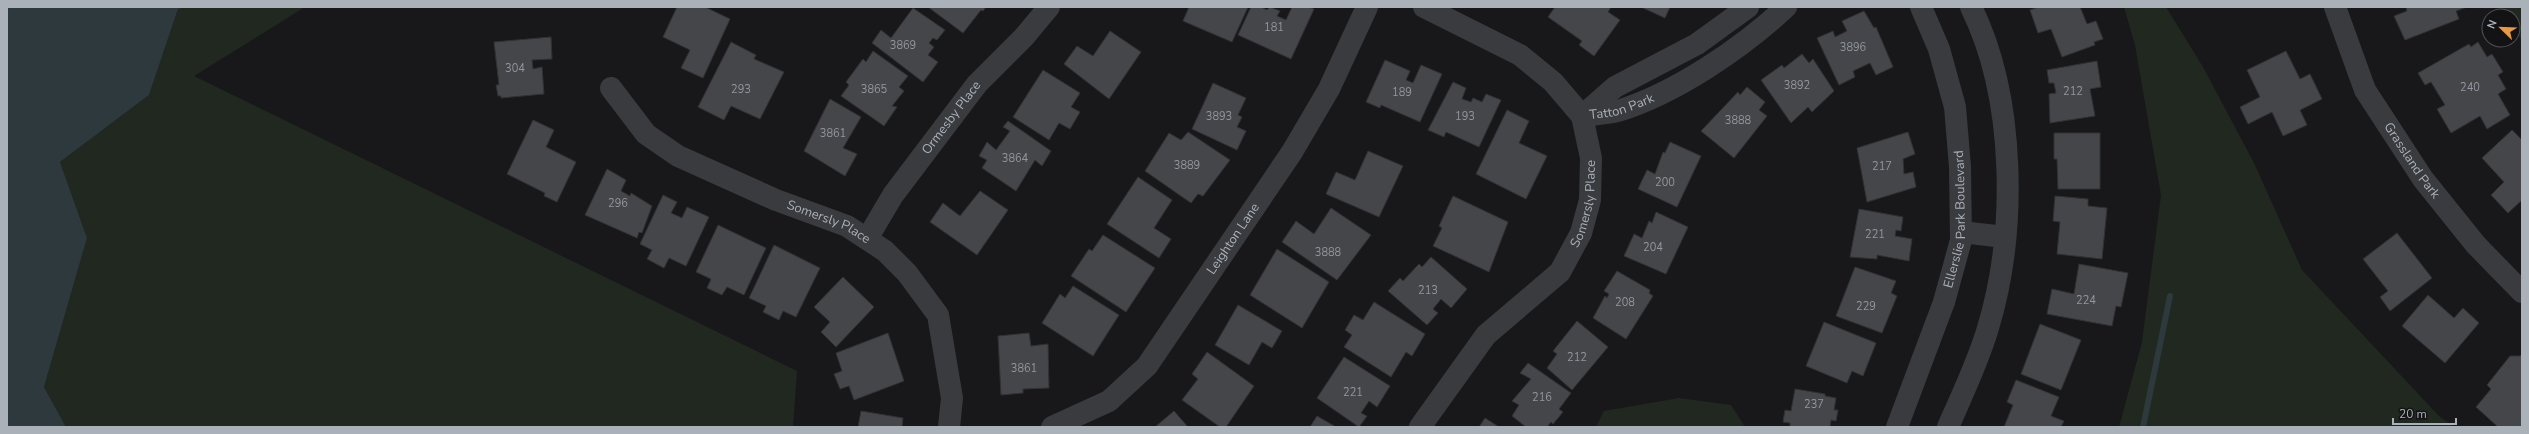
<svg xmlns="http://www.w3.org/2000/svg" width="2529" height="434" font-family="'Nunito Sans',sans-serif">
<style>
.green{fill:#202820}
.water{fill:#2e393d}
.lines{fill:none;stroke-linecap:round;stroke-linejoin:round}
.stream{stroke:#2e393d;stroke-width:6}
.building{fill:#45464a;stroke:#323236}
.street{stroke:#393b3f;stroke-width:22}
.labels{text-anchor:middle;dominant-baseline:central;stroke-width:4;stroke-linejoin:round;paint-order:stroke}
.number-label{font-size:11px;fill:#92969d}
.street-label{font-size:13px;fill:#abb1b9;stroke:#131315}
</style>
<rect width="100%" height="100%" fill="#18181a"/>
<g class="green">
<polygon points="187,7 305,7 194,76 797,371 793,427 66,427 44,387 87,238 60,162 149,95 178,9"/>
<polygon points="2124,7 2166,7 2203,67 2254,163 2302,270 2439,416 2454,427 2119,427 2142,342 2161,195 2135,45"/>
<polygon points="2500,7 2522,7 2522,41 2513,28 2513,16 2505,16"/>
<polygon points="1679,398 1731,405 1745,427 1596,427 1604,411"/>
</g>
<polygon class="water" points="7,7 187,7 178,9 149,95 60,162 87,238 44,387 66,427 7,427"/>
<g class="lines">
<polyline class="stream" points="2143,427 2170,296"/>
</g>
<g class="building">
<polygon points="677,7 705,7 730,19 703,78 681,68 690,50 663,37"/>
<polygon points="928,7 986,7 983,11 981,10 963,33"/>
<polygon points="1189,7 1248,7 1232,42 1183,21"/>
<polygon points="1251,7 1261,7 1267,10 1270,7 1280,11 1277,16 1286,20 1292,7 1309,7 1314,9 1291,59 1238,35"/>
<polygon points="1555,7 1611,7 1608,12 1620,20 1594,56 1579,45 1582,41 1548,17"/>
<polygon points="1641,7 1670,7 1665,18"/>
<polygon points="2039,7 2080,7 2087,24 2096,21 2103,39 2094,42 2095,45 2062,57 2051,29 2038,33 2030,10"/>
<polygon points="2406,7 2467,7 2456,11 2459,19 2405,40 2394,16 2407,11"/>
<polygon points="913,8 945,30 937,40 933,38 929,43 934,47 928,55 938,62 923,82 872,43 881,30 891,38"/>
<polygon points="1864,11 1874,28 1876,27 1893,67 1876,75 1870,63 1853,71 1855,77 1839,85 1817,38 1833,31 1835,37 1847,31 1842,21"/>
<polygon points="1110,31 1141,52 1109,99 1064,64 1077,46 1093,56"/>
<polygon points="551,37 552,59 532,60 533,69 542,67 544,94 501,98 501,96 498,96 496,85 499,85 494,42"/>
<polygon points="731,42 756,55 754,59 784,72 760,119 731,106 724,120 698,107"/>
<polygon points="2478,42 2487,57 2492,54 2503,72 2498,75 2506,89 2498,94 2510,115 2487,129 2480,116 2451,133 2437,109 2445,105 2431,82 2425,85 2418,73 2469,44 2471,47"/>
<polygon points="873,51 908,76 899,87 904,91 892,106 897,107 884,126 841,96 849,85 846,82 863,59 866,62"/>
<polygon points="2286,51 2300,79 2310,74 2322,99 2300,110 2307,125 2283,136 2272,112 2248,124 2240,107 2260,97 2247,70"/>
<polygon points="1802,54 1809,63 1813,59 1834,91 1812,112 1808,107 1791,123 1761,80 1782,65 1784,68"/>
<polygon points="1385,60 1410,71 1406,80 1413,83 1421,65 1442,74 1420,122 1381,105 1380,108 1366,102"/>
<polygon points="2097,61 2101,87 2090,89 2095,116 2050,123 2049,94 2056,93 2054,83 2049,83 2047,70"/>
<polygon points="1043,70 1080,93 1071,107 1080,112 1070,129 1059,123 1049,140 1013,117"/>
<polygon points="1453,82 1466,88 1462,99 1471,102 1473,98 1482,102 1486,94 1501,100 1479,147 1446,132 1444,137 1428,130"/>
<polygon points="1213,83 1246,98 1238,115 1242,117 1237,127 1246,131 1237,150 1192,129"/>
<polygon points="1747,87 1765,102 1759,110 1767,116 1734,158 1701,131 1738,92 1740,95"/>
<polygon points="830,99 861,117 843,148 857,154 845,176 804,151"/>
<polygon points="1507,110 1529,121 1519,143 1547,156 1526,199 1476,174"/>
<polygon points="533,120 554,130 546,147 576,162 557,202 544,196 545,193 507,174"/>
<polygon points="1008,121 1051,151 1042,166 1035,160 1016,191 982,168 987,160 979,156 987,142 996,150 1010,131 1003,127"/>
<polygon points="2512,130 2522,140 2522,200 2508,213 2491,195 2504,182 2482,158"/>
<polygon points="1188,132 1230,160 1203,196 1198,194 1191,203 1145,171 1169,133 1181,140"/>
<polygon points="1908,132 1915,154 1903,159 1904,174 1913,172 1916,187 1867,202 1857,148"/>
<polygon points="2054,133 2100,133 2100,189 2058,189 2057,159 2054,159"/>
<polygon points="1670,142 1701,156 1677,207 1638,189 1647,170 1655,174 1663,152 1665,153"/>
<polygon points="1368,151 1403,166 1379,217 1326,194 1336,172 1355,180"/>
<polygon points="607,169 626,180 621,191 630,196 631,193 652,206 642,233 639,232 637,238 585,215"/>
<polygon points="1138,177 1172,200 1154,228 1171,239 1159,258 1107,224"/>
<polygon points="980,191 1008,210 977,255 930,222 943,203 960,216"/>
<polygon points="663,195 677,202 671,213 682,218 687,207 709,217 686,266 669,258 664,268 647,259 652,250 640,244"/>
<polygon points="1453,196 1508,222 1489,272 1433,246 1442,228 1439,226"/>
<polygon points="2055,196 2088,199 2088,206 2107,208 2102,259 2057,254 2060,222 2053,221"/>
<polygon points="1331,208 1371,235 1337,280 1282,242 1296,221 1314,234"/>
<polygon points="1859,209 1903,217 1901,231 1896,230 1895,236 1912,239 1909,261 1877,255 1877,259 1850,257"/>
<polygon points="1656,212 1688,227 1666,274 1624,256 1634,234 1642,238 1649,221 1652,223"/>
<polygon points="718,225 766,248 744,295 727,287 722,295 707,288 711,279 696,272"/>
<polygon points="2397,233 2432,278 2390,311 2380,297 2388,291 2363,259"/>
<polygon points="1103,235 1155,268 1126,312 1071,276 1089,249 1092,251"/>
<polygon points="774,245 820,268 796,317 783,311 779,320 763,312 766,306 749,298"/>
<polygon points="1277,249 1329,282 1302,328 1250,295"/>
<polygon points="1431,257 1467,289 1451,308 1441,299 1433,309 1438,313 1427,325 1388,291 1400,278 1403,281 1419,264 1422,267"/>
<polygon points="2079,264 2128,273 2121,307 2116,306 2112,326 2047,314 2052,289 2074,294"/>
<polygon points="1855,267 1896,281 1891,293 1897,296 1882,333 1836,316"/>
<polygon points="1617,271 1650,290 1649,293 1653,296 1626,339 1593,318 1605,296 1607,298 1609,294 1604,291"/>
<polygon points="843,277 874,307 836,347 821,332 830,322 814,307"/>
<polygon points="1073,286 1119,315 1093,356 1042,323 1060,294 1065,298"/>
<polygon points="2428,295 2454,318 2463,308 2479,323 2445,363 2402,326"/>
<polygon points="1374,302 1425,334 1412,356 1406,352 1391,377 1344,347 1352,335 1345,330 1354,315 1363,320"/>
<polygon points="1238,305 1282,331 1272,348 1262,342 1249,365 1215,345"/>
<polygon points="1577,321 1608,347 1572,390 1547,368 1557,354 1553,351"/>
<polygon points="1824,322 1876,343 1863,376 1852,371 1847,383 1806,366"/>
<polygon points="2040,324 2081,340 2061,390 2021,374"/>
<polygon points="888,333 904,381 854,400 849,386 840,389 834,374 842,371 836,353"/>
<polygon points="1029,333 1031,346 1048,344 1049,388 1023,389 1023,393 1001,395 998,336"/>
<polygon points="1207,352 1254,386 1226,427 1220,427 1182,400 1198,379 1192,374"/>
<polygon points="2522,354 2522,427 2498,427 2476,407 2491,389 2487,385 2510,356 2520,356"/>
<polygon points="1344,357 1390,386 1377,407 1369,401 1361,413 1367,416 1359,427 1317,398"/>
<polygon points="1528,363 1571,393 1559,409 1563,412 1553,424 1551,422 1547,427 1526,427 1512,416 1519,405 1512,401 1531,379 1520,373"/>
<polygon points="2016,380 2059,397 2051,416 2064,421 2061,427 2004,427 2013,405 2007,402"/>
<polygon points="1795,389 1825,394 1825,396 1836,398 1834,410 1838,410 1836,421 1831,420 1830,427 1790,427 1790,423 1783,422 1785,410 1791,411"/>
<polygon points="861,411 903,418 902,427 858,427"/>
<polygon points="1174,411 1188,427 1155,427"/>
<polygon points="1317,416 1336,427 1310,427"/>
<polygon points="1485,418 1499,427 1479,427"/>
</g>
<g class="lines">
<g class="street">
<path id="s1" d="M2335,7l30,83 58,89 53,66 46,47"/>
<path id="s2" d="M611,88l35,46 32,22 98,44 71,26 38,25 22,22 31,42 14,83 -3,29"/>
<path id="s3" d="M1582,116c11,-2 25,-2 36,-5 58,-18 124,-63 168,-104"/>
<polyline points="1582,116 1615,87 1697,44 1748,7"/>
<polyline points="1961,232 2005,237"/>
<path id="s4" d="M867,239l26,-44 84,-111 47,-47 25,-30"/>
<path id="s5" d="M1052,427l57,-26 38,-35 145,-214 37,-63 38,-82"/>
<path id="s6" d="M1420,427l66,-92 74,-63 21,-39 9,-33 1,-42 -9,-42 -29,-34 -33,-27 -96,-48"/>
<path id="s7" d="M1897,427l47,-125 17,-62 -1,-73 -5,-60 -16,-58 -18,-42"/>
<path d="M1948,427c14,-32 30,-65 40,-99 29,-96 28,-230 -17,-321"/>
</g>
</g>
<g class="labels">
<g class="number-label">
<text x="1274" y="27">181</text>
<text x="903" y="45">3869</text>
<text x="1853" y="47">3896</text>
<text x="515" y="68">304</text>
<text x="1797" y="85">3892</text>
<text x="2470" y="87">240</text>
<text x="741" y="89">293</text>
<text x="874" y="89">3865</text>
<text x="2073" y="91">212</text>
<text x="1402" y="92">189</text>
<text x="1219" y="116">3893</text>
<text x="1465" y="116">193</text>
<text x="1738" y="120">3888</text>
<text x="833" y="133">3861</text>
<text x="1015" y="158">3864</text>
<text x="1187" y="165">3889</text>
<text x="1882" y="166">217</text>
<text x="1665" y="182">200</text>
<text x="618" y="203">296</text>
<text x="1875" y="234">221</text>
<text x="1653" y="247">204</text>
<text x="1328" y="252">3888</text>
<text x="1428" y="290">213</text>
<text x="2086" y="300">224</text>
<text x="1625" y="302">208</text>
<text x="1866" y="306">229</text>
<text x="1577" y="357">212</text>
<text x="1024" y="368">3861</text>
<text x="1353" y="392">221</text>
<text x="1542" y="397">216</text>
<text x="1814" y="404">237</text>
</g>
<g class="street-label">
<text stroke="none"><textPath href="#s3" startOffset="41">Tatton Park</textPath></text>
<text stroke="none"><textPath href="#s4" startOffset="148">Ormesby Place</textPath></text>
<text stroke="none"><textPath href="#s1" startOffset="173">Grassland Park</textPath></text>
<text stroke="none"><textPath href="#s6" startOffset="284">Somersly Place</textPath></text>
<text stroke="none"><textPath href="#s7" startOffset="218">Ellerslie Park Boulevard</textPath></text>
<text stroke="none"><textPath href="#s2" startOffset="261">Somersly Place</textPath></text>
<text stroke="none"><textPath href="#s5" startOffset="268">Leighton Lane</textPath></text>
</g>
</g>
<rect width="2529" height="434" fill="none" stroke="#abb1b9" stroke-width="16"/>
<g transform="translate(2501 28) rotate(293)"><circle r="19" fill="#131315" stroke="#505257"/>
<path d="M0-3L7 15L0 10L-7 15Z" fill="#e79a42"/>
<text y="-6" font-size="11" font-weight="bold" text-anchor="middle" fill="#abb1b9">N</text>
</g>
<path d="M2393 418v6h63v-6" fill="none" stroke="#abb1b9" stroke-width="2"/>
<text x="2399" y="418" font-size="12" fill="#abb1b9" stroke="#131315" stroke-width="3" paint-order="stroke">20 m</text>
</svg>
